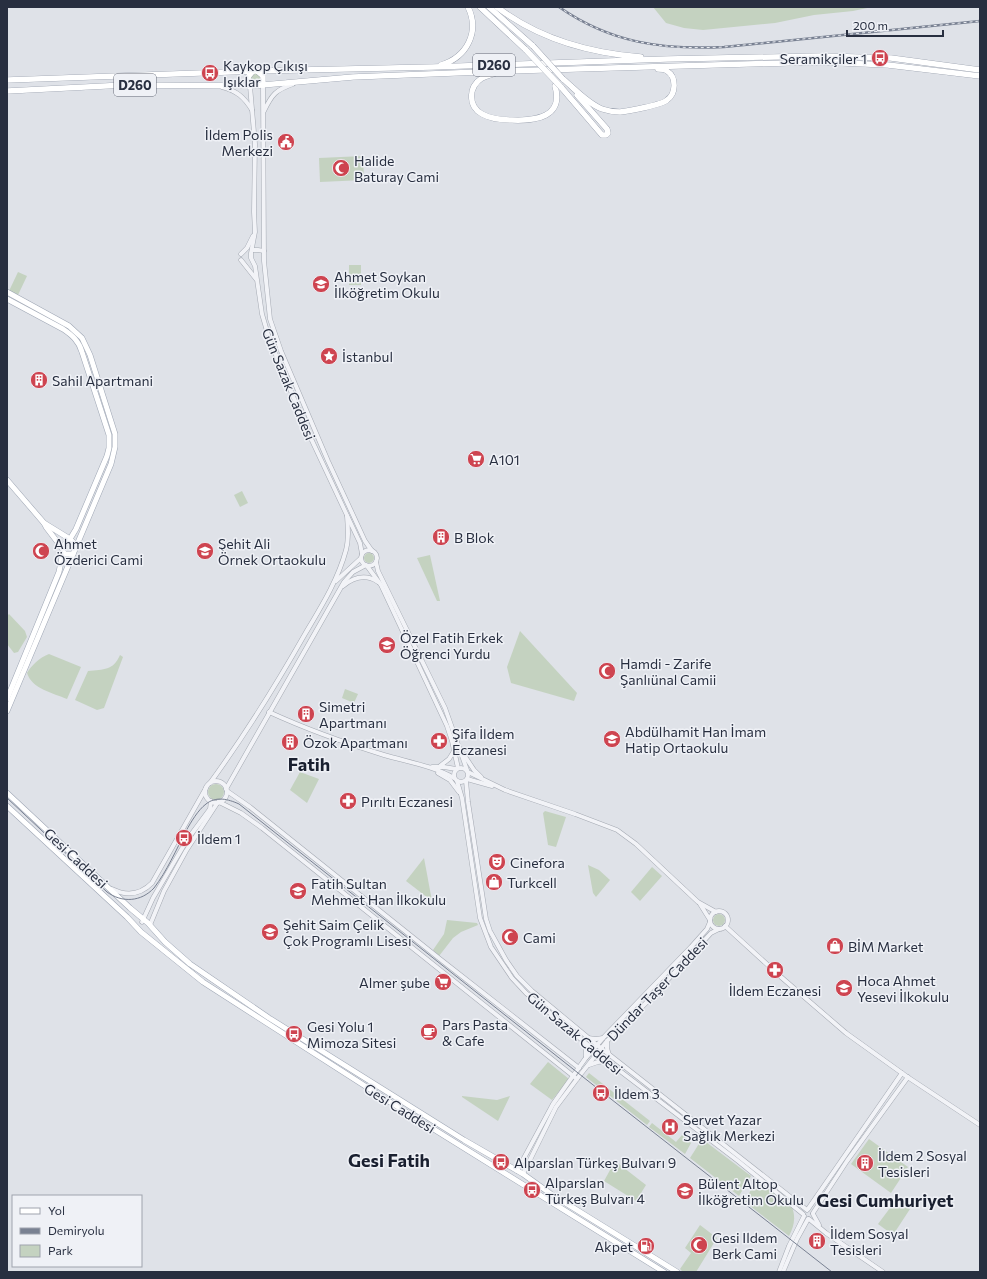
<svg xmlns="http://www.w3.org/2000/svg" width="987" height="1279" font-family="Commissioner,sans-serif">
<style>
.green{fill:#c4d2c0}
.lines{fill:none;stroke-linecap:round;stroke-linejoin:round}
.minor-casing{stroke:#a4a9b2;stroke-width:5}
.major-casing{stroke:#9ea6b4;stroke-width:6}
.highway-casing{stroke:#878f9f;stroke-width:6}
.minor{stroke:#f2f3f7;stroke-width:4}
.major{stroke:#fff;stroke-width:5}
.highway{stroke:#fff;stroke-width:5.5}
.tram{stroke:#798192;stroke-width:1}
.rail-casing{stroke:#798192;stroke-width:2.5}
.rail{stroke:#eff1f6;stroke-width:1;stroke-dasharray:3;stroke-linecap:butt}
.highway-bridge-casing{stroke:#878f9f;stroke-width:6;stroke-linecap:butt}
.highway-bridge{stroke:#fff;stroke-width:5.5}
.labels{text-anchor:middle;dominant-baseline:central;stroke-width:3;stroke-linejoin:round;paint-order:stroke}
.shield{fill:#eff1f6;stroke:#646977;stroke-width:1}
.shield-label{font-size:13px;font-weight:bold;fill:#282f40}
.poi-label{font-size:14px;fill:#282f40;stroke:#eff1f6;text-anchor:start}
.street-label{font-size:14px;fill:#282f40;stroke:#eff1f6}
.district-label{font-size:18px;font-weight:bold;fill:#1a2030;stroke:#eff1f6}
</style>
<rect width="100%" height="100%" fill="#dfe2e8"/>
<g class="green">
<polygon points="653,7 872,7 853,11 814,15 775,23 703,30 684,28 666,23"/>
<circle cx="256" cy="79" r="5"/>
<polygon points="363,156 364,180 320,182 319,158"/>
<rect x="349" y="265" width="12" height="20"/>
<polygon points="18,272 27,276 18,295 9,291"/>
<polygon points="242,491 248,503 240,507 234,495"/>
<circle cx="369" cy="558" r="5"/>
<polygon points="430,555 440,601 437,601 417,558"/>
<polygon points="9,614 25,631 27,637 18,652 14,653 7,644 7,616"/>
<polygon points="520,631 577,693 574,701 511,683 507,667"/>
<path d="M49,654l32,13 -14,32c-14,-6 -35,-10 -40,-26 4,-7 13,-16 22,-19z"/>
<path d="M120,655l3,2 -19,51 -7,2 -22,-10 13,-29c16,-2 25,0 32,-16z"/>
<polygon points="345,689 358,694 354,703 342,698"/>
<polygon points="300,772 319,779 307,803 290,790"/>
<circle cx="216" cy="792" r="8"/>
<polygon points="545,811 566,817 556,847 548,845 543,813"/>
<polygon points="424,858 432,901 406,881"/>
<polygon points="588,865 599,870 610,880 596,897 593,893"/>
<polygon points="652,867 662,876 640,901 631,892"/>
<circle cx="719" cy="920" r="6"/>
<polygon points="447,920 477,923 478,925 461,932 453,938 439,956 433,950 444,934"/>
<polygon points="548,1062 569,1079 552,1100 530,1084"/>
<polygon points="589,1073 650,1121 647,1125 586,1077"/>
<polygon points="462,1096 497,1100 510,1096 498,1121 462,1097"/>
<polygon points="652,1123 676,1142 682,1135 691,1143 685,1154 649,1127"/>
<polygon points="702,1139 751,1176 739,1196 690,1158"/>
<polygon points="869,1139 908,1167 891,1193 851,1164"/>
<polygon points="615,1161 646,1185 636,1201 604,1181"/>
<path d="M756,1179l36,28c4,11 2,19 -3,29l-44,-34z"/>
<polygon points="896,1200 910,1209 893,1235 878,1224"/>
<polygon points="700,1225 717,1238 696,1272 683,1272 680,1269 691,1253 685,1248"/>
</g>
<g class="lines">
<defs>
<g id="minor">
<polyline points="263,85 264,261 270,319 281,351 328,461 365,541 372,551"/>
<polyline points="250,86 255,144 254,212 255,232 251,253 251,258 255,266 262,314 269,338 307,430 360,543 362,554"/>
<path d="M222,87c15,4 22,10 30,23"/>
<path d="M264,111c8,-17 12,-21 29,-27"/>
<polyline points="252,250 258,250 264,251"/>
<polyline points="241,254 247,248 253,236"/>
<polyline points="241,260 256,279"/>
<circle cx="369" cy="558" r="8"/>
<polyline points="376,562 378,571 445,708 467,770"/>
<polyline points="367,566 381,585 447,726 452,741 458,768"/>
<polyline points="336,581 361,558"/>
<path d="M343,586c11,-9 23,-12 35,-4"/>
<path d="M269,712c37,17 76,31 115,43 24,7 49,11 70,23"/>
<polyline points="464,755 474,770 481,777"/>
<polyline points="440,766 449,759 454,751"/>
<polyline points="432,767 444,767 456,769"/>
<circle cx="461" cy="775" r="7"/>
<polyline points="468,772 505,790 575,814 617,830 636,844 698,902 716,912"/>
<polyline points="438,773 450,780 459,792"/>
<polyline points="467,779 492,786"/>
<polyline points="457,781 462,798 480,918 491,947 512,978 526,993 607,1061 738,1161 803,1214"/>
<polyline points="466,781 468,802 486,919 490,931 506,960 517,976 532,991 597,1045 807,1210"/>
<circle cx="216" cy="792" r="11"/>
<path d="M210,783c35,-48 66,-98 95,-149 16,-27 33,-54 41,-84 3,-11 2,-22 1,-34"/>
<polyline points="226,789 344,582 353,572 366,565"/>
<polyline points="227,791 250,807 440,959 579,1068"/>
<polyline points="219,802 241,813 262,828 577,1079"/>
<path d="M112,889c14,7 28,6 40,-6l54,-95"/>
<polyline points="700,904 710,920"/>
<circle cx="719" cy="920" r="9"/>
<polyline points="142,922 153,898 187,840 210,809 211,801"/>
<polyline points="150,925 164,891 186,851 218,802"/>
<polyline points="725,926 781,977 846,1033 906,1076 980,1125"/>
<polyline points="588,1038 596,1039 603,1038"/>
<polyline points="607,1041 607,1048 609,1055"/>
<polyline points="584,1042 586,1048 586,1057"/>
<polyline points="589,1065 598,1062 607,1061"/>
<polyline points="517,1171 553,1104 585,1059 604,1037 691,947 707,929 710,922"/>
<polyline points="523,1174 556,1107 580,1075 607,1041 647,1002 711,933 719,929"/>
<polyline points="808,1209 902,1073"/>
<polyline points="813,1213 847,1161 908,1077"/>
<polyline points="813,1214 819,1225"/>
<polyline points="809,1219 826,1233 883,1272"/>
<polyline points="779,1272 789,1246 804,1216"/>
<polyline points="783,1272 797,1239 808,1219"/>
</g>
<g id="major">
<polyline points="7,292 69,326 82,338 90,355 115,434 115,447 111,464 7,711"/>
<path d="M7,299l56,30c9,6 16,12 19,23l27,83v13l-2,8 -31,73 -6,10 -26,-16"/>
<polyline points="7,480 44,523 46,527 62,548"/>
<polyline points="73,554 65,554 63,552 63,546 70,539 77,546"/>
<polyline points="7,699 59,572 63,552"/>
<polyline points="7,793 130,908 148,923 165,942 190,964 269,1018 464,1140 523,1174 551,1194 677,1272"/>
<polyline points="7,806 127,917 141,932 203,982 390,1102 664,1272"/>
</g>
<g id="highway">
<polyline points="480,7 526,50"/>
<polyline points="489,7 533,46"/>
<path d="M497,7c42,32 92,46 144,50"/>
<path d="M441,65c26,-8 39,-33 27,-58"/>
<polyline points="257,71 263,76 263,85"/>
<path d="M496,73c-5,2 -10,3 -14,5 -14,9 -14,28 0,36 9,5 21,6 30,6 24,1 52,-3 43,-34"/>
<path d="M563,79c12,10 24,24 39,30 6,2 12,3 18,3 8,-1 42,-7 47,-12 9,-6 10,-23 0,-29 -2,-2 -6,-2 -9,-2"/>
<polyline points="7,80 256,71 433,67 667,59 820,56 891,58 980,70"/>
<polyline points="250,86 248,77 253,71"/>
<polyline points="561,87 602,135 606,135 608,133 607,129 577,95"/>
<polyline points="7,91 125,85 250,86 353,77 505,71 820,62 888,65 980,76"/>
</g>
</defs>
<use href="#minor" class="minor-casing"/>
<use href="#major" class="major-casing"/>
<use href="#highway" class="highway-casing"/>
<use href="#minor" class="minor"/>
<use href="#major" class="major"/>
<use href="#highway" class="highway"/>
<path class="tram" d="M7,798l100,94c15,11 34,10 47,-4 13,-17 22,-38 32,-57 5,-9 12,-21 20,-27 10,-8 22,-5 33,0l363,288 230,180"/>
<defs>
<path id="rail" d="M559,7c52,36 103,43 165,40l256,-26"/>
</defs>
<use href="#rail" class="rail-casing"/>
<use href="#rail" class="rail"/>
<defs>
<g id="highway-bridge">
<polyline points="533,46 563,79"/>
<polyline points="526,50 561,87"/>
</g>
</defs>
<use href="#highway-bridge" class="highway-bridge-casing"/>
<use href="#highway-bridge" class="highway-bridge"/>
</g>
<defs>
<symbol id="bus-disc" viewBox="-11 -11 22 22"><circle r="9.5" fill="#ce4450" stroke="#eff1f6"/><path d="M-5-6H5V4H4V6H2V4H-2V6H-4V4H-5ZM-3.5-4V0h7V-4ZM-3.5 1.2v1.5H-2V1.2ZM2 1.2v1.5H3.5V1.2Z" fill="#fff"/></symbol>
<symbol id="civic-disc" viewBox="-11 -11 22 22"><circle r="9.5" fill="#ce4450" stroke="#eff1f6"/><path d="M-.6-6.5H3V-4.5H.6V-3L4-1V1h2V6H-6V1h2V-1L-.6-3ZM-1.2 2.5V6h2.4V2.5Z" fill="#fff"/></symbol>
<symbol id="mosque-disc" viewBox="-11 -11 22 22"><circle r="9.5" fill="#ce4450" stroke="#eff1f6"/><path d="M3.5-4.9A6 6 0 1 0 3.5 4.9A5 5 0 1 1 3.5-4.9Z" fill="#fff"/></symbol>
<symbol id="school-disc" viewBox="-11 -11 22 22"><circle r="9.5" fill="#ce4450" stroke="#eff1f6"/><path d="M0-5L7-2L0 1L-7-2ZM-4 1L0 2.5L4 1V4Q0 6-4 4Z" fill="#fff"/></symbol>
<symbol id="sight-disc" viewBox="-11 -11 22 22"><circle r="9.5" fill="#ce4450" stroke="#eff1f6"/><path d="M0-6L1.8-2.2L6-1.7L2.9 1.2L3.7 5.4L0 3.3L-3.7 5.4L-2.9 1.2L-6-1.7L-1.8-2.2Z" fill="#fff"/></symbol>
<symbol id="building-disc" viewBox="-11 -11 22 22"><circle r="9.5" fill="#ce4450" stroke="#eff1f6"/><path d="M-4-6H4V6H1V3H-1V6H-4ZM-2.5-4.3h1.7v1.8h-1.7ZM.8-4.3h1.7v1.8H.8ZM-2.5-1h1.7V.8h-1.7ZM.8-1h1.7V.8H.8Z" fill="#fff"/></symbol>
<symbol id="supermarket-disc" viewBox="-11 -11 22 22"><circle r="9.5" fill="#ce4450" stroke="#eff1f6"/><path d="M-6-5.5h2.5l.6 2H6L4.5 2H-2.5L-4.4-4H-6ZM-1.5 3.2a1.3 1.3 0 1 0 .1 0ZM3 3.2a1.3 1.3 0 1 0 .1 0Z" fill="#fff"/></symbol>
<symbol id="pharmacy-disc" viewBox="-11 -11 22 22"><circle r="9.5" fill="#ce4450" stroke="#eff1f6"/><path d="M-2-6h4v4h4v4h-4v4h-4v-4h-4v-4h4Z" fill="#fff"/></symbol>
<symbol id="theatre-disc" viewBox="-11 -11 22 22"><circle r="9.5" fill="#ce4450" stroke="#eff1f6"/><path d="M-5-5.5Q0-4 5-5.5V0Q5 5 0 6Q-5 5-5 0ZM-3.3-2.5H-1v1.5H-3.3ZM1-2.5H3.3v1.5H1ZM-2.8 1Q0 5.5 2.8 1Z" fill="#fff"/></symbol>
<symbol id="shop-disc" viewBox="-11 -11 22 22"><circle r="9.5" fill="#ce4450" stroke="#eff1f6"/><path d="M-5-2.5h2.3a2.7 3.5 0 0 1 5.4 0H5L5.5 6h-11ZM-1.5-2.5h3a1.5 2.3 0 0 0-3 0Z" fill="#fff"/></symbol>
<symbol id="cafe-disc" viewBox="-11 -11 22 22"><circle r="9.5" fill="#ce4450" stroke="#eff1f6"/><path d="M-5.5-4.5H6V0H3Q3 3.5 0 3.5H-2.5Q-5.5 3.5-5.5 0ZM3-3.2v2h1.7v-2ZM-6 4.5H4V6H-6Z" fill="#fff"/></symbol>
<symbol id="hospital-disc" viewBox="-11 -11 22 22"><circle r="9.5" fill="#ce4450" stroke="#eff1f6"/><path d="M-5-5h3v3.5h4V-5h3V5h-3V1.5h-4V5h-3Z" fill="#fff"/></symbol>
<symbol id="fuel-disc" viewBox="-11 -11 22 22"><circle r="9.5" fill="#ce4450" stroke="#eff1f6"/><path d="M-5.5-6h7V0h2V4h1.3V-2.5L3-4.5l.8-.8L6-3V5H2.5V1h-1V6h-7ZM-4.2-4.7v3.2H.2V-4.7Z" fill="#fff"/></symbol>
</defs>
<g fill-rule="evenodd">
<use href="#bus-disc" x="870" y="48" width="20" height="20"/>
<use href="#bus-disc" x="200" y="63" width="20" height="20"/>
<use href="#civic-disc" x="276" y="132" width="20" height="20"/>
<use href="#mosque-disc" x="331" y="158" width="20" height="20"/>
<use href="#school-disc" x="311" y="274" width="20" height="20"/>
<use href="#sight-disc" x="319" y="346" width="20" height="20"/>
<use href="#building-disc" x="29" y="370" width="20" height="20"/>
<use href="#supermarket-disc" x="466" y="449" width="20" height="20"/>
<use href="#building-disc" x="431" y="527" width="20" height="20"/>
<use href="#mosque-disc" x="31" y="541" width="20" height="20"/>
<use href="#school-disc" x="195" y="541" width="20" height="20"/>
<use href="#school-disc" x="377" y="635" width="20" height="20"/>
<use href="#mosque-disc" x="597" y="661" width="20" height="20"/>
<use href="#building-disc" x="296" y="704" width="20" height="20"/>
<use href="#school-disc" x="602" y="729" width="20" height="20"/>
<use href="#pharmacy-disc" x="429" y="731" width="20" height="20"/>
<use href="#building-disc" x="280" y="732" width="20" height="20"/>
<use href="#pharmacy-disc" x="338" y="791" width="20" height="20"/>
<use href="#bus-disc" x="174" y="828" width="20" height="20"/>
<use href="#theatre-disc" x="487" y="852" width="20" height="20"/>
<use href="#shop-disc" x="484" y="872" width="20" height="20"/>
<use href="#school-disc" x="288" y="881" width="20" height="20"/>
<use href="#school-disc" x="260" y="922" width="20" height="20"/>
<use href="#mosque-disc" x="500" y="927" width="20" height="20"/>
<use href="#shop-disc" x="825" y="936" width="20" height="20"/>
<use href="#pharmacy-disc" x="765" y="960" width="20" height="20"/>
<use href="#supermarket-disc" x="433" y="972" width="20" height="20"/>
<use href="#school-disc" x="834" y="978" width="20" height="20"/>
<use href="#cafe-disc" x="419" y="1022" width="20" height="20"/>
<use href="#bus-disc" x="284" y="1024" width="20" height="20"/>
<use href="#bus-disc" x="591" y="1083" width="20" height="20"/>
<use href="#hospital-disc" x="660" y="1117" width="20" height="20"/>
<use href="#bus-disc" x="491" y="1152" width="20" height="20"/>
<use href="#building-disc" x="855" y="1153" width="20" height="20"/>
<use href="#bus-disc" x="522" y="1180" width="20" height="20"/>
<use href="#school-disc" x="675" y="1181" width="20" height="20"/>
<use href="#building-disc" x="807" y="1231" width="20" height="20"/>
<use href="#mosque-disc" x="689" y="1235" width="20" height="20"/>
<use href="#fuel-disc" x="636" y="1236" width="20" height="20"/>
</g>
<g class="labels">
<g class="shield">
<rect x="473" y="54" width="42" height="22" rx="3"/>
<rect x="114" y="74" width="42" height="22" rx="3"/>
</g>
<g class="shield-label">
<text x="494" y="65">D260</text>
<text x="135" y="85">D260</text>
</g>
<g class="poi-label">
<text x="867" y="58" text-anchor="end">Seramikçiler 1</text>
<text x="223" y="65">Kaykop Çıkışı<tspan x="223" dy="16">Işıklar</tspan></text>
<text x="273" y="134" text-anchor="end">İldem Polis<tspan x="273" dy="16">Merkezi</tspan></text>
<text x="354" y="160">Halide<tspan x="354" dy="16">Baturay Cami</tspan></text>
<text x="334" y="276">Ahmet Soykan<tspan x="334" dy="16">İlköğretim Okulu</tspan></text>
<text x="342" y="356">İstanbul</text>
<text x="52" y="380">Sahil Apartmani</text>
<text x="489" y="459">A101</text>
<text x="454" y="537">B Blok</text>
<text x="54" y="543">Ahmet<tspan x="54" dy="16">Özderici Cami</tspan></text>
<text x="218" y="543">Şehit Ali<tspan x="218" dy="16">Örnek Ortaokulu</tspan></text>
<text x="400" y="637">Özel Fatih Erkek<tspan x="400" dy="16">Öğrenci Yurdu</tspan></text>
<text x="620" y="663">Hamdi - Zarife<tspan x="620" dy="16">Şanlıünal Camii</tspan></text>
<text x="319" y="706">Simetri<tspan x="319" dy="16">Apartmanı</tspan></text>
<text x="625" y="731">Abdülhamit Han İmam<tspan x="625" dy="16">Hatip Ortaokulu</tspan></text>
<text x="452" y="733">Şifa İldem<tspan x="452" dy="16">Eczanesi</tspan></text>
<text x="303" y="742">Özok Apartmanı</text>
<text x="361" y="801">Pırıltı Eczanesi</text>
<text x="197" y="838">İldem 1</text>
<text x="510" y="862">Cinefora</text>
<text x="507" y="882">Turkcell</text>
<text x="311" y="883">Fatih Sultan<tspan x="311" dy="16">Mehmet Han İlkokulu</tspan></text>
<text x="283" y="924">Şehit Saim Çelik<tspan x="283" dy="16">Çok Programlı Lisesi</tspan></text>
<text x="523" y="937">Cami</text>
<text x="848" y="946">BİM Market</text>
<text x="857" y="980">Hoca Ahmet<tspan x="857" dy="16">Yesevi İlkokulu</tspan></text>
<text x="430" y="982" text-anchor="end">Almer şube</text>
<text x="775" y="990" text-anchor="middle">İldem Eczanesi</text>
<text x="442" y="1024">Pars Pasta<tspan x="442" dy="16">&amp; Cafe</tspan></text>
<text x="307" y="1026">Gesi Yolu 1<tspan x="307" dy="16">Mimoza Sitesi</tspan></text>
<text x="614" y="1093">İldem 3</text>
<text x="683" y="1119">Servet Yazar<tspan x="683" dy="16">Sağlık Merkezi</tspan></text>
<text x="878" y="1155">İldem 2 Sosyal<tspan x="878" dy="16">Tesisleri</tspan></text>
<text x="514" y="1162">Alparslan Türkeş Bulvarı 9</text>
<text x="545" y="1182">Alparslan<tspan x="545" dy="16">Türkeş Bulvarı 4</tspan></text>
<text x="698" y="1183">Bülent Altop<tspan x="698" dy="16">İlköğretim Okulu</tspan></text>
<text x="830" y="1233">İldem Sosyal<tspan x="830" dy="16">Tesisleri</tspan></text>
<text x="712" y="1237">Gesi Ildem<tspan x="712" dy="16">Berk Cami</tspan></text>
<text x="633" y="1246" text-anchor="end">Akpet</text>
</g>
<g class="street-label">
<text transform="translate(289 384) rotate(68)">Gün Sazak Caddesi</text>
<text transform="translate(76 858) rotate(43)">Gesi Caddesi</text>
<text transform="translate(657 989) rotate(-46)">Dündar Taşer Caddesi</text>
<text transform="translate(575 1033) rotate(40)">Gün Sazak Caddesi</text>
<text transform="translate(400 1108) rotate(32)">Gesi Caddesi</text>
</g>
<g class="district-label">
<text x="309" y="764">Fatih</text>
<text x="389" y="1160">Gesi Fatih</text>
<text x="885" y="1200">Gesi Cumhuriyet</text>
</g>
</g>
<rect width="987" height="1279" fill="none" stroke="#282f40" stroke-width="16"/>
<rect x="12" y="1195" width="130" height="72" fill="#eff1f6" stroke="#9fa3ad"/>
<rect x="20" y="1208" width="20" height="6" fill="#ffffff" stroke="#9fa3ad"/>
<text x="48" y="1215" font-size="12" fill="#282f40">Yol</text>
<rect x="20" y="1228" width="20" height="6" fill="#798192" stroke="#9fa3ad"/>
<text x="48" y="1235" font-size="12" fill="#282f40">Demiryolu</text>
<rect x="20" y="1245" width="20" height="12" fill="#c4d2c0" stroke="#9fa3ad"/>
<text x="48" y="1255" font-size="12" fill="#282f40">Park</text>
<path d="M847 30v6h96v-6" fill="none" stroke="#282f40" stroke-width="2"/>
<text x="853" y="30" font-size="12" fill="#282f40" stroke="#eff1f6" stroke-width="3" paint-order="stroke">200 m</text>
</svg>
